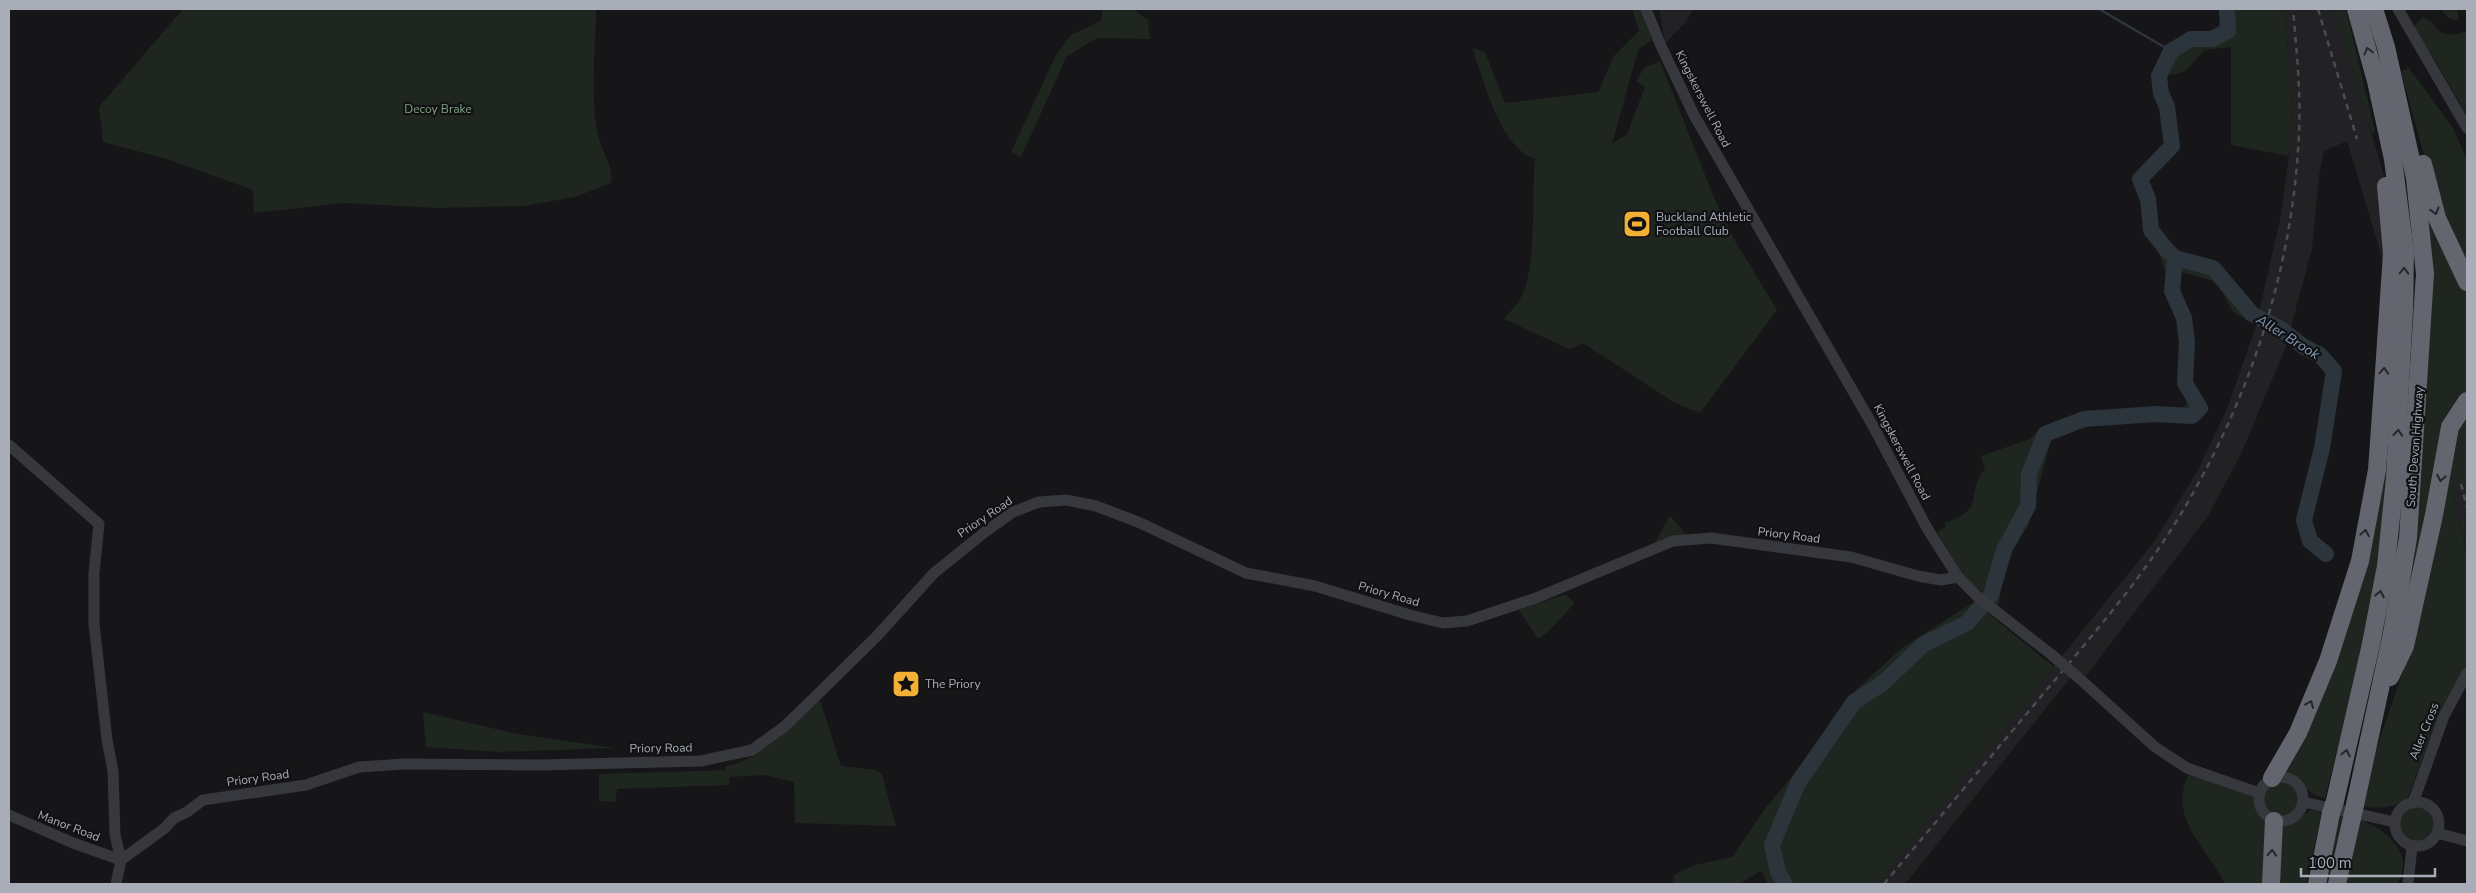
<svg xmlns="http://www.w3.org/2000/svg" width="2476" height="893" font-family="'Nunito Sans',sans-serif">
<style>
.built{fill:#222225}
.green{fill:#1e261f}
.lines{fill:none;stroke-linecap:round;stroke-linejoin:round}
.stream{stroke:#2c353c;stroke-width:2.5}
.river{stroke:#2c353c;stroke-width:16}
.minor{stroke:#37383d;stroke-width:11}
.highway{stroke:#63666e;stroke-width:18}
.rail{stroke:#4a4c52;stroke-width:2.5;stroke-dasharray:6 5;stroke-linecap:butt}
.minor-bridge{stroke:#37383d;stroke-width:11}
.highway-bridge{stroke:#63666e;stroke-width:18}
.oneway{stroke:#26262a}
.labels{text-anchor:middle;dominant-baseline:central;stroke-width:4.5;stroke-linejoin:round;paint-order:stroke}
.street-label{font-size:12px;fill:#a8adb8;stroke:#111113}
.park-label{font-size:12px;fill:#7fa381;stroke:#111113}
.poi-label{font-size:12px;fill:#a8adb8;stroke:#111113;text-anchor:start}
.water-label{font-size:14px;font-style:italic;fill:#7f9bb3;stroke:#111113}
</style>
<rect width="100%" height="100%" fill="#161618"/>
<g class="built">
<polygon points="1659,9 1693,9 1685,23 1665,43"/>
<polygon points="2285,9 2333,9 2343,38 2467,454 2467,549 2448,477 2347,141 2324,151 2319,175 2312,249 2285,349 2241,454 2208,516 2086,676 2078,670 2070,678 1905,884 1877,884 2154,542 2198,470 2229,404 2256,325 2281,215 2289,156 2292,108"/>
</g>
<g class="green">
<path d="M183,9h413c0,39 -7,92 3,130 4,14 15,30 12,44l-36,14 -51,9 -88,2 -91,-5 -91,10 -1,-23 -83,-30 -67,-18 -4,-35z"/>
<polygon points="1102,9 1133,9 1148,20 1150,39 1097,38 1067,56 1021,157 1011,152 1056,55 1071,35 1102,20"/>
<path d="M1632,9h9l11,31 -14,10 -26,94 15,-10 18,-47 -9,-6 8,-13 16,-7 55,139 19,39 43,71 -77,103 -25,-10 -92,-60 -14,6 -65,-30c5,-6 11,-12 15,-18 19,-31 12,-104 16,-142 -5,-2 -11,-4 -14,-8 -25,-21 -38,-73 -49,-103l13,4 20,51 93,-11 16,-36 25,-25z"/>
<path d="M2219,9h66l7,99 -3,48 -58,-11v-98l-26,3c-19,19 -17,25 -46,26 0,-5 -1,-12 0,-16 4,-21 39,-23 56,-26l7,-14z"/>
<polygon points="2333,9 2346,9 2375,131 2372,134"/>
<polygon points="2440,9 2457,9 2459,18 2456,20 2448,18"/>
<path d="M2422,17c18,3 9,26 45,14v84l-34,-58 -18,-25v-7z"/>
<polygon points="2409,68 2453,128 2467,160 2467,272 2441,216 2401,72"/>
<polygon points="2419,178 2467,289 2467,396 2402,643 2413,536"/>
<polygon points="2151,230 2179,252 2210,262 2260,310 2256,325 2233,312 2217,282 2180,272 2172,291"/>
<path d="M2398,361l-18,204 -15,76 -40,157c-21,-4 -23,-20 -41,-24l47,-111z"/>
<path d="M2185,383l21,27 -2,5 -9,4h-38l-64,5 -33,8 -9,9 -23,85 -15,23 -8,21 -7,37 -11,-7 -6,-9 -16,-13 -28,-46 9,-5 -2,-4c43,-14 20,-26 41,-55l-4,-12 49,-17 12,-12 46,-14 96,-4 3,-10z"/>
<path d="M2467,407v75l-15,10 15,60v113l-28,49 -31,83c-13,12 -31,12 -48,9l5,-24 46,-134 44,-220z"/>
<polygon points="1670,516 1687,536 1655,542"/>
<polygon points="1566,594 1574,602 1573,605 1549,631 1538,639 1519,610"/>
<polygon points="1974,602 2054,667 1877,884 1768,884 1761,871 1739,884 1672,884 1675,874 1695,865 1732,857 1767,806 1790,779 1830,723 1858,688 1903,647"/>
<path d="M820,700l21,66 35,4 6,4 14,52 -101,-3 -1,-41 -29,-7 -35,2 -1,8 -112,4 -2,13 -16,-1v-27l127,-4v-4c30,-3 71,-46 94,-66z"/>
<polygon points="423,712 518,734 615,748 497,752 426,747"/>
<path d="M2189,773l64,24 6,18 11,9 -6,60h-39c-19,-39 -58,-65 -36,-111z"/>
<circle cx="2281" cy="800" r="18"/>
<circle cx="2417" cy="824" r="19"/>
<polygon points="2311,810 2322,811 2306,884 2276,884 2279,827 2291,824"/>
<polygon points="2334,814 2345,816 2329,884 2319,884"/>
<path d="M2357,819c18,5 39,19 45,38 3,7 -1,19 -4,27h-56z"/>
</g>
<g class="lines">
<polyline class="stream" points="2099,9 2171,51"/>
<g class="river">
<polyline points="2227,9 2228,31 2212,39 2191,39 2171,51 2159,76 2161,93 2167,107 2172,146 2140,179 2148,199 2151,230 2166,249 2175,258 2213,268 2252,314 2281,329 2304,347 2320,355 2334,371 2322,448 2304,520 2310,541 2326,554"/>
<polyline points="1785,884 1778,872 1772,845 1798,783 1854,702 1883,683 1924,644 1967,623 1991,595 2004,550 2028,506 2029,474 2045,434 2084,419 2156,414 2192,416 2200,408 2185,383 2187,342 2184,318 2172,291 2175,258"/>
</g>
<g class="minor">
<polyline points="1646,9 1661,46 1694,115 1873,426 1927,528 1958,577 1979,598 2052,655"/>
<polyline points="2398,9 2467,128"/>
<polyline points="9,445 99,524 94,573 94,624 107,740 113,771 115,835 121,860 116,884"/>
<polyline points="2080,679 2155,747 2187,768 2259,793"/>
<circle cx="2281" cy="799" r="22"/>
<polyline points="2303,802 2395,822"/>
<circle cx="2417" cy="824" r="22"/>
<polyline points="2413,803 2444,716 2467,673"/>
<polyline points="9,815 73,843 121,860"/>
<polyline points="2437,833 2467,841"/>
<polyline points="121,860 165,828 174,818 187,812 203,800 306,785 359,767 405,764 541,765 701,761 752,750 784,727 817,695 877,636 934,573 985,532 1013,512 1039,502 1066,500 1096,506 1138,522 1246,573 1315,586 1410,615 1443,623 1467,621 1536,598 1673,541 1711,538 1851,557 1918,576 1941,580 1958,577"/>
<polyline points="2408,884 2412,846"/>
</g>
<g class="highway">
<polyline points="2423,164 2437,218 2467,282"/>
<polyline points="2390,677 2405,646 2434,515 2450,427 2467,401"/>
<polyline points="2272,778 2298,733 2328,661 2360,561 2377,470 2384,372 2392,253 2386,186"/>
<polyline points="2335,801 2371,644 2386,566 2395,478 2404,309 2405,253 2393,159 2376,81 2356,9"/>
<polyline points="2355,805 2392,633 2408,538 2425,274 2415,178 2386,47 2374,9"/>
<polyline points="2271,884 2274,821"/>
<polyline points="2317,884 2331,813"/>
<polyline points="2337,884 2352,818"/>
</g>
<g class="rail">
<polyline points="2318,9 2357,139"/>
<polyline points="2461,484 2467,508"/>
<path d="M1884,884c55,-66 110,-131 165,-197 48,-57 98,-115 136,-180 64,-109 105,-232 113,-357 4,-48 -1,-94 -5,-141"/>
</g>
<polyline class="minor-bridge" points="2052,655 2080,679"/>
<g class="highway-bridge">
<polyline points="2331,813 2335,801"/>
<polyline points="2352,818 2355,805"/>
</g>
</g>
<defs><path id="oneway-chevron" d="M-2-3.5L2.5 0L-2 3.5" fill="none" stroke-width="1.6" stroke-linecap="round" stroke-linejoin="round" transform="scale(1.25)"/></defs>
<g class="oneway">
<use href="#oneway-chevron" transform="translate(2368 51) rotate(-105)"/>
<use href="#oneway-chevron" transform="translate(2435 211) rotate(74)"/>
<use href="#oneway-chevron" transform="translate(2404 271) rotate(-89)"/>
<use href="#oneway-chevron" transform="translate(2384 371) rotate(-86)"/>
<use href="#oneway-chevron" transform="translate(2398 433) rotate(-86)"/>
<use href="#oneway-chevron" transform="translate(2441 478) rotate(100)"/>
<use href="#oneway-chevron" transform="translate(2365 533) rotate(-80)"/>
<use href="#oneway-chevron" transform="translate(2380 594) rotate(-79)"/>
<use href="#oneway-chevron" transform="translate(2310 704) rotate(-67)"/>
<use href="#oneway-chevron" transform="translate(2346 753) rotate(-77)"/>
<use href="#oneway-chevron" transform="translate(2272 853) rotate(-87)"/>
</g>
<defs>
<symbol id="stadium-square" viewBox="-11 -11 22 22"><rect x="-9" y="-9" width="18" height="18" rx="4" fill="#f2b134" stroke="#111113"/><path d="M0-5a6.5 5 0 1 0 0 10a6.5 5 0 1 0 0-10ZM-3.5-1.8h7v3.6h-7Z" fill="#111"/></symbol>
<symbol id="sight-square" viewBox="-11 -11 22 22"><rect x="-9" y="-9" width="18" height="18" rx="4" fill="#f2b134" stroke="#111113"/><path d="M0-6L1.8-2.2L6-1.7L2.9 1.2L3.7 5.4L0 3.3L-3.7 5.4L-2.9 1.2L-6-1.7L-1.8-2.2Z" fill="#111"/></symbol>
</defs>
<g fill-rule="evenodd">
<use href="#stadium-square" x="1621" y="208" width="32" height="32"/>
<use href="#sight-square" x="890" y="668" width="32" height="32"/>
</g>
<g class="labels">
<g class="street-label">
<text transform="translate(1703 99) rotate(63)">Kingskerswell Road</text>
<text transform="translate(2415 447) rotate(-86)">South Devon Highway</text>
<text transform="translate(1902 452) rotate(62)">Kingskerswell Road</text>
<text transform="translate(985 517) rotate(-34)">Priory Road</text>
<text transform="translate(1789 535) rotate(7)">Priory Road</text>
<text transform="translate(1389 594) rotate(16)">Priory Road</text>
<text transform="translate(2424 731) rotate(-68)">Aller Cross</text>
<text transform="translate(661 748) rotate(-1)">Priory Road</text>
<text transform="translate(258 778) rotate(-8)">Priory Road</text>
<text transform="translate(69 826) rotate(21)">Manor Road</text>
</g>
<g class="park-label">
<text x="438" y="109">Decoy Brake</text>
</g>
<g class="poi-label">
<text x="1656" y="217">Buckland Athletic<tspan x="1656" dy="14">Football Club</tspan></text>
<text x="925" y="684">The Priory</text>
</g>
<g class="water-label">
<text transform="translate(2288 337) rotate(32)">Aller Brook</text>
</g>
</g>
<rect width="2476" height="893" fill="none" stroke="#a8adb8" stroke-width="20"/>
<path d="M2301 868v8h134v-8" fill="none" stroke="#a8adb8" stroke-width="2.5"/>
<text x="2308" y="868" font-size="15" fill="#a8adb8" stroke="#111113" stroke-width="4" paint-order="stroke">100 m</text>
</svg>
